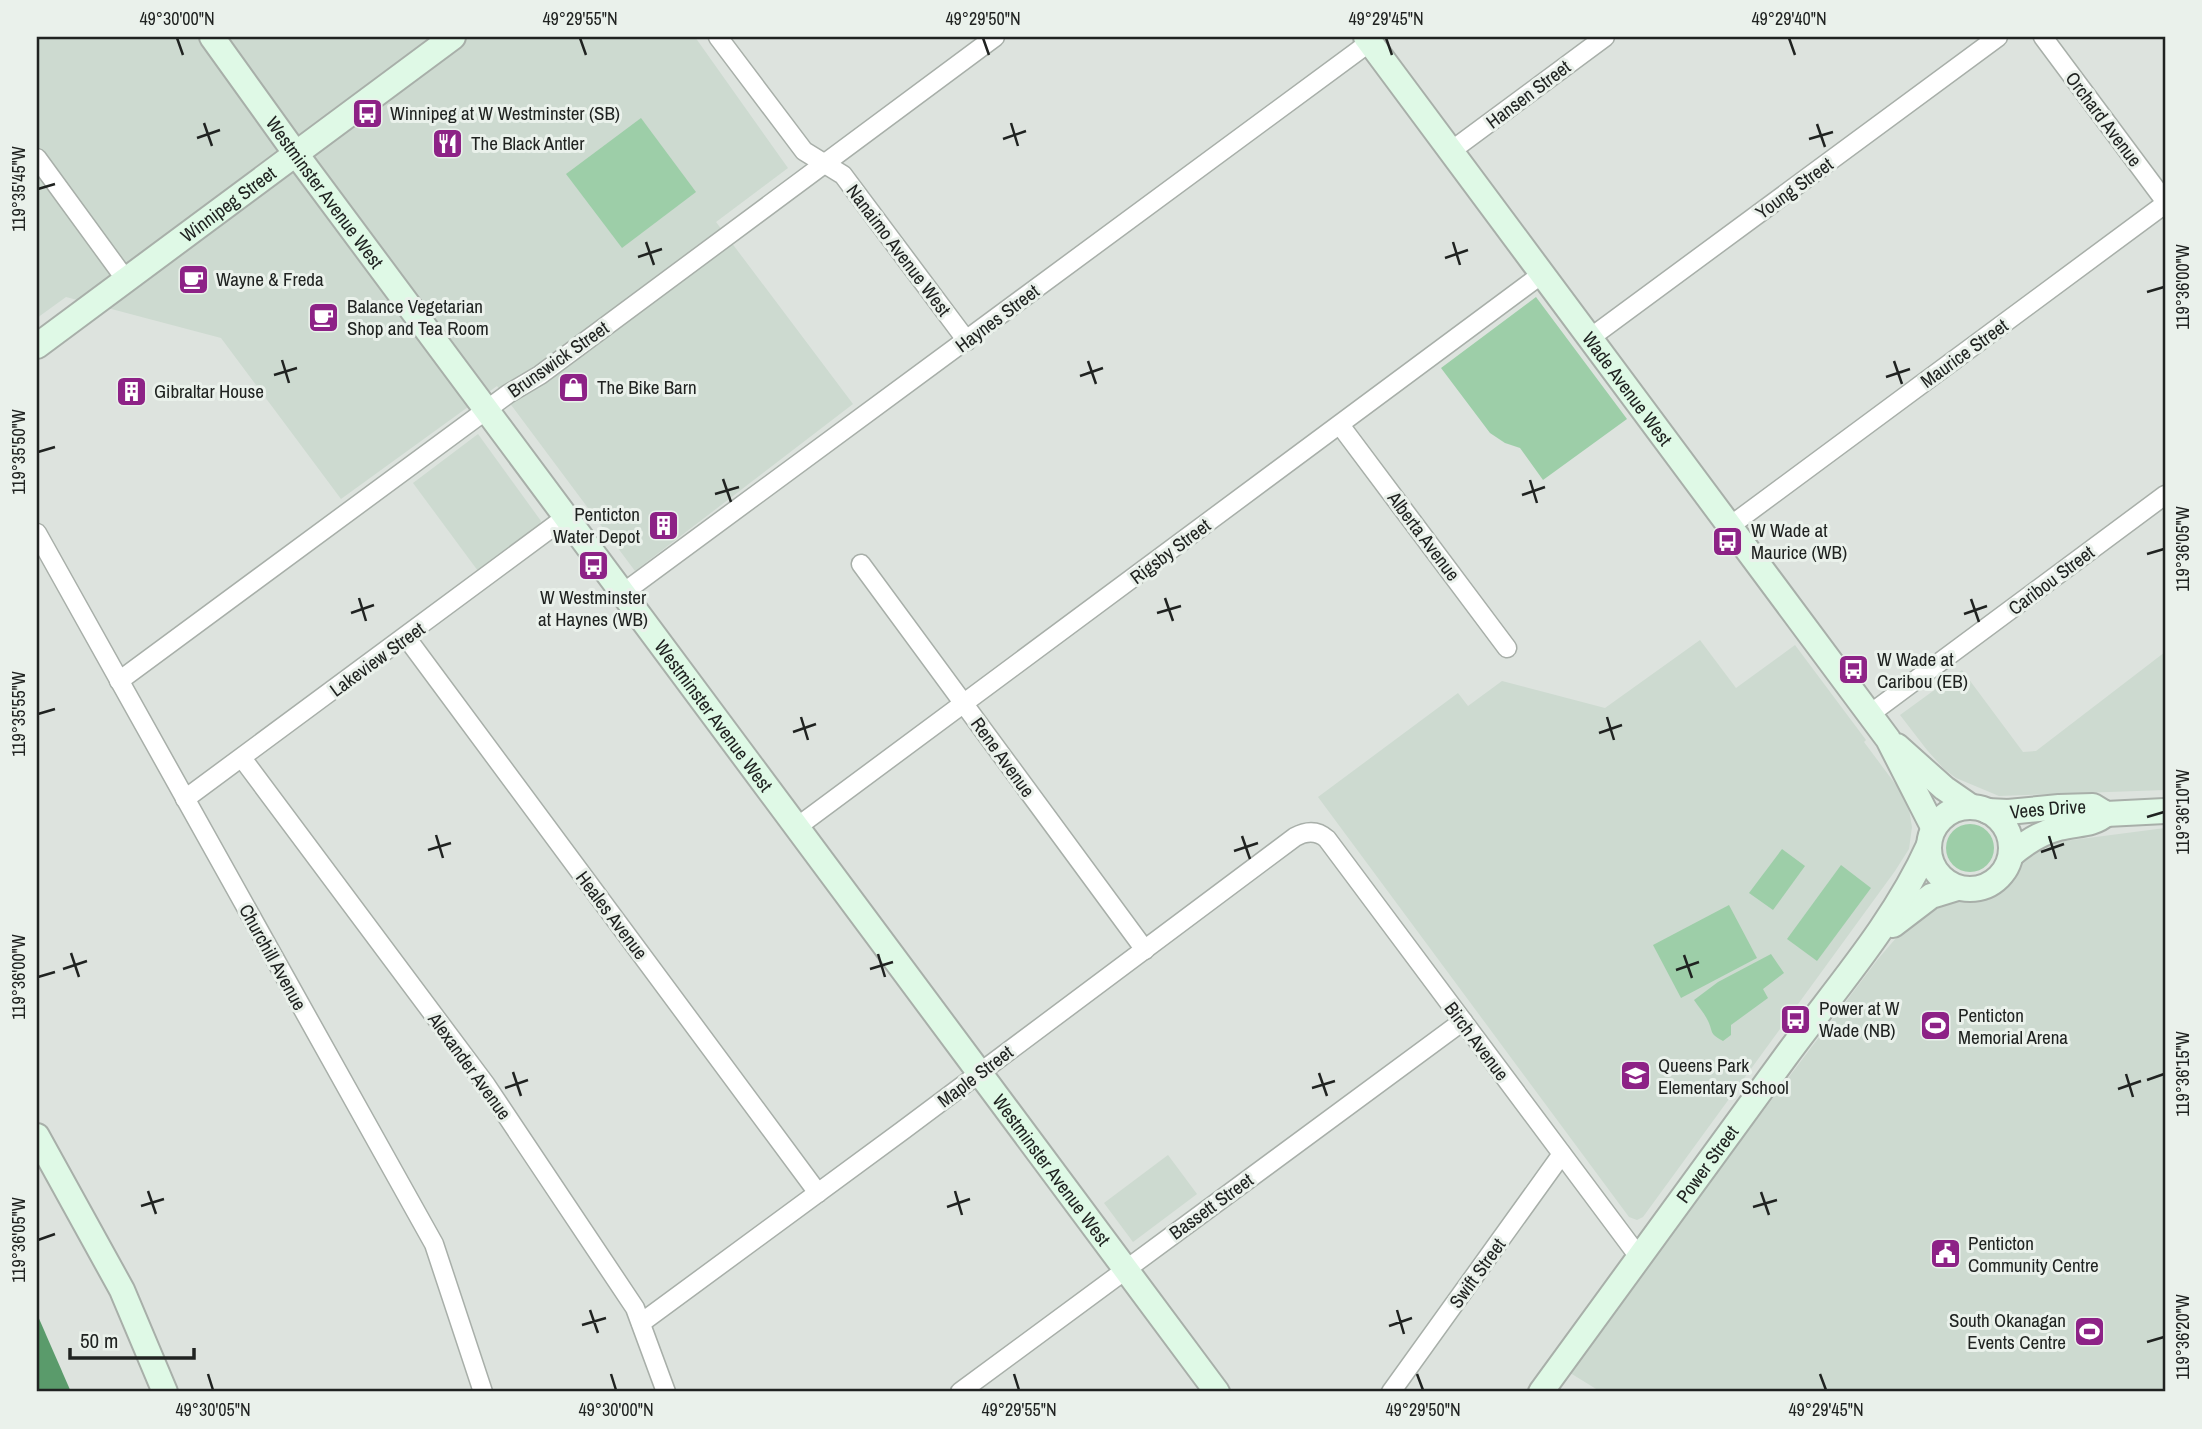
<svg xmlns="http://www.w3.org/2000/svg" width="2202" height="1429" font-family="'Archivo Narrow',sans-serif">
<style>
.built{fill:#cddad0}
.green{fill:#9dcea8}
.water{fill:#5a9b6b}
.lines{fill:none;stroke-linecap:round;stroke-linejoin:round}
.street-casing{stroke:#a8afa9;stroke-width:21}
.secondary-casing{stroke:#a8afa9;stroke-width:28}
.street{stroke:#fff;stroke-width:18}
.secondary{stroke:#dff9e6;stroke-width:24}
.ticks{fill:none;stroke:#202321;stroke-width:2.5}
.labels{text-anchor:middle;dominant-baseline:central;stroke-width:6;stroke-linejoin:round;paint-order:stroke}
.street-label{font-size:19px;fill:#202321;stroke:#eaf1eb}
.poi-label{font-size:19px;fill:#202321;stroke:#eaf1eb;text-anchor:start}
.neatline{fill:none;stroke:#202321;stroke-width:2.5}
.ticks-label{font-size:18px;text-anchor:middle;fill:#202321}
</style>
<rect width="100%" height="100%" fill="#dde3de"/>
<g class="built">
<polygon points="37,37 695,37 788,168 716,222 853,404 635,571 497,386 341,499 221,338 66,297 37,318"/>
<polygon points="478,434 541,521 538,528 478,571 413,483"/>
<polygon points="1700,640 1736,688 1795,645 1866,740 1864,742 1902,793 1909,809 1912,827 1909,849 1895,871 1643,1217 1637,1220 1629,1217 1318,797 1458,693 1468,706 1502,681 1605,708"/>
<polygon points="2165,652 2165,790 1999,796 1956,778 1944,769 1927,750 1900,715 1962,670 2023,752 2036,751"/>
<polygon points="2165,828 2165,1392 1601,1392 1567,1371 1878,959 1921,909 1957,897 1975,901 2001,890 2034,845"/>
<polygon points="1168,1155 1197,1194 1133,1242 1104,1203"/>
</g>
<g class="green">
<polygon points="641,118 696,192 622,248 566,174"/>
<polygon points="1536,297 1627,419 1543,480 1520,448 1505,443 1490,433 1441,368"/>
<circle cx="1970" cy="848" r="24"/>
<polygon points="1782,849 1805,866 1773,910 1749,893"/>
<polygon points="1841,865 1871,888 1817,961 1787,939"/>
<polygon points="1729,905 1757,958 1681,998 1653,945"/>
<path d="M1771,954l13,19 -21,16 5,9 -37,27v10l-8,6c-15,-8 -9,-9 -16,-22 -3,-6 -9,-13 -13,-19l24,-18z"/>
</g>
<polygon class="water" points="37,1314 71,1392 37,1392"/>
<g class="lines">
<defs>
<g id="street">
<polyline points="718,37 804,151 843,175 967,341"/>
<polyline points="2043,37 2165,201"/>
<polyline points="1451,151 1605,37"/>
<polyline points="37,158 126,280"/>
<polyline points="1590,338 1998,37"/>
<polyline points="1340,425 1507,648"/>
<polyline points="1730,526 2165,204"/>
<polyline points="37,533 434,1244 483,1392"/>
<polyline points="861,564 1145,950"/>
<polyline points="623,593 1370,42"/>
<polyline points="406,637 818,1193"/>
<polyline points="119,681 508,394 540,375 995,37"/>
<polyline points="1870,714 2165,495"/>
<polyline points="242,758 486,1085 635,1308 666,1392"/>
<polyline points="185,799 566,517"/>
<polyline points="797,827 1542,274"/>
<path d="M641,1323l261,-192 393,-294c11,-6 22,-7 32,2l312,418"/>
<polyline points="960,1392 1463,1021"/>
<polyline points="1391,1392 1562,1154"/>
</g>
<g id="secondary">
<path id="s1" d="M212,37l84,117 921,1238"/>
<path id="s2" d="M1366,37l522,702 45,88"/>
<path id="s3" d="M37,346l416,-309"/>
<polyline points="1897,746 1944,788 1970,806"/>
<circle cx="1970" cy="848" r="41"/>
<path id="s4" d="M1987,811l21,1 51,-5 34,-1 13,8 59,-3"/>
<path d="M2011,855c15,-13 29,-22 48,-27 18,-5 33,-2 47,-14"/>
<polyline points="1893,925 1931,896 1957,888"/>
<polyline points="37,1136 122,1290 165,1392"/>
<path id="s5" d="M1541,1392c81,-112 163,-224 245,-336 50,-68 108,-133 143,-211"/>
</g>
</defs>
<use href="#street" class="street-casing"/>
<use href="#secondary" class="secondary-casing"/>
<use href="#street" class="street"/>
<use href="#secondary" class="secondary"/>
</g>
<path class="ticks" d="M177,38l6,17M580,38l6,17M983,38l6,17M1386,38l6,17M1789,38l6,17M204,123l8,23M1011,123l7,23M1817,124l8,23M197,138l23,-8M1003,139l23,-8M1809,139l24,-7M38,189l17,-5M646,242l8,23M1453,242l7,23M638,257l24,-8M1445,258l23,-8M2147,292l17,-5M282,360l7,23M1088,361l8,23M1894,361l8,23M274,375l23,-7M1080,376l23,-8M1886,377l24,-8M38,452l17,-5M723,479l8,23M1530,480l7,23M715,494l24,-7M1522,495l23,-8M2147,554l17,-5M359,598l7,23M1165,598l8,23M1971,599l8,23M351,613l23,-8M1157,613l24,-7M1964,614l23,-8M38,714l17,-5M801,717l7,23M1607,717l7,23M793,732l23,-8M1599,733l23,-8M2147,817l17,-5M436,835l7,23M1242,836l8,23M2049,836l7,23M428,850l23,-7M1234,851l24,-8M2041,852l23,-8M71,953l8,24M878,954l7,23M1684,955l8,23M63,969l24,-8M870,969l23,-7M1676,970l23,-8M38,977l17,-5M513,1072l8,24M1319,1073l8,23M2126,1074l7,23M2147,1080l17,-6M505,1088l23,-8M1312,1088l23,-7M2118,1089l23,-8M148,1191l8,23M955,1191l7,24M1761,1192l8,23M141,1206l23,-7M947,1207l23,-8M1753,1207l24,-7M38,1240l17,-6M590,1310l8,23M1397,1310l7,24M582,1325l24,-7M1389,1326l23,-8M2147,1342l17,-5M208,1374l5,16M611,1374l5,16M1014,1374l5,16M1417,1374l6,16M1820,1374l6,16"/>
<defs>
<symbol id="bus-square" viewBox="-11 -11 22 22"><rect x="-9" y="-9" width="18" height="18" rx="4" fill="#8d2286" stroke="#eaf1eb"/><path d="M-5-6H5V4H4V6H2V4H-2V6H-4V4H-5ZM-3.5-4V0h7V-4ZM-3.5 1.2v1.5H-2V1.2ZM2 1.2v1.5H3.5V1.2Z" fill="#fff"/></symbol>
<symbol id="restaurant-square" viewBox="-11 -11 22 22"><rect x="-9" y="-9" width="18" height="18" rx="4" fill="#8d2286" stroke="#eaf1eb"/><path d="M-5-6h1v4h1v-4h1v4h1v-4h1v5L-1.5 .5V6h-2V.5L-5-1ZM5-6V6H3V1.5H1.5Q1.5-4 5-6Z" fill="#fff"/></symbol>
<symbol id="cafe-square" viewBox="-11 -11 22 22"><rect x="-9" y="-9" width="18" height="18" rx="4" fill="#8d2286" stroke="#eaf1eb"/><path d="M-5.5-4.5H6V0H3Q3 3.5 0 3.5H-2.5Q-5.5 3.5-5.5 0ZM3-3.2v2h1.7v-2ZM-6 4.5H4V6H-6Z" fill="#fff"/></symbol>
<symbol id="shop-square" viewBox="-11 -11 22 22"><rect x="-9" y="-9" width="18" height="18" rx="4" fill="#8d2286" stroke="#eaf1eb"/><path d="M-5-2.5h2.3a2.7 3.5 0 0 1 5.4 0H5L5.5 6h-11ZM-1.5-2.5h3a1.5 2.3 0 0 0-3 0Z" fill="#fff"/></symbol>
<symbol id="building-square" viewBox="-11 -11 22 22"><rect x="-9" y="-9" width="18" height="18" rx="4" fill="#8d2286" stroke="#eaf1eb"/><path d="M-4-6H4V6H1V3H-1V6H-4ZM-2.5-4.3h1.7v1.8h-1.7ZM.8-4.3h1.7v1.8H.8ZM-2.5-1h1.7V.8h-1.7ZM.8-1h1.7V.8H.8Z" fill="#fff"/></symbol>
<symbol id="stadium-square" viewBox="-11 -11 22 22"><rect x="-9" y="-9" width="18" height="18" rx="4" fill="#8d2286" stroke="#eaf1eb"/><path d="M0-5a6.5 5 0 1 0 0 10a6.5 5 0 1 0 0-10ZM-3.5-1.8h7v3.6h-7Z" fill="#fff"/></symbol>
<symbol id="school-square" viewBox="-11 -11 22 22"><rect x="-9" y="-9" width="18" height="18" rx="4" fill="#8d2286" stroke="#eaf1eb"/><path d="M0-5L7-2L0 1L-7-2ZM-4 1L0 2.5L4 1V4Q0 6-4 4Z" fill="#fff"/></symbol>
<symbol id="civic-square" viewBox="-11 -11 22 22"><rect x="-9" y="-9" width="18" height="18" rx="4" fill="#8d2286" stroke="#eaf1eb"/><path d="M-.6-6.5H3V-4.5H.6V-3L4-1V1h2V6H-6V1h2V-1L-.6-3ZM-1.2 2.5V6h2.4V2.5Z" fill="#fff"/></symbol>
</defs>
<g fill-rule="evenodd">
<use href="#bus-square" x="350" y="96" width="35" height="35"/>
<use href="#restaurant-square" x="430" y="126" width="35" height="35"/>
<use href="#cafe-square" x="176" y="262" width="35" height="35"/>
<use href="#cafe-square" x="306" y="300" width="35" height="35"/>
<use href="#shop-square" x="556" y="370" width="35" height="35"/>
<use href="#building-square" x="114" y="374" width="35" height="35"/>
<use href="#building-square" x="646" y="508" width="35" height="35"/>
<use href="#bus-square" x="1710" y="524" width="35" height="35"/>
<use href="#bus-square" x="576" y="548" width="35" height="35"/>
<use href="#bus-square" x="1836" y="652" width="35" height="35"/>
<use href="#bus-square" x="1778" y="1002" width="35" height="35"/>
<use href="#stadium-square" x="1918" y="1008" width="35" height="35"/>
<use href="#school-square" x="1618" y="1058" width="35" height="35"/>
<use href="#civic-square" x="1928" y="1236" width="35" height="35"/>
<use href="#stadium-square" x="2072" y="1314" width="35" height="35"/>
</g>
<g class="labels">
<g class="street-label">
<text transform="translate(1528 94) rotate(-37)">Hansen Street</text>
<text transform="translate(2104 119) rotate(53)">Orchard Avenue</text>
<text transform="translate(1794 188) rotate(-36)">Young Street</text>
<text stroke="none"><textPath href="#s1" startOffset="192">Westminster Avenue West</textPath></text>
<text stroke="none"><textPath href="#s3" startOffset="238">Winnipeg Street</textPath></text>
<text transform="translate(899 250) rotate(53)">Nanaimo Avenue West</text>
<text transform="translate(997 318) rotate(-37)">Haynes Street</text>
<text transform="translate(1964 353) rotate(-36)">Maurice Street</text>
<text transform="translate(558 359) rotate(-35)">Brunswick Street</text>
<text stroke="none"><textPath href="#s2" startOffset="438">Wade Avenue West</textPath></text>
<text transform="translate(1424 536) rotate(53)">Alberta Avenue</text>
<text transform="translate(1170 551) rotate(-37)">Rigsby Street</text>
<text transform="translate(2051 580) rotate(-37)">Caribou Street</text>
<text transform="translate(377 659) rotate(-36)">Lakeview Street</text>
<text stroke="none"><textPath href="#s1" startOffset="844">Westminster Avenue West</textPath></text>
<text transform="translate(1003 757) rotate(54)">Rene Avenue</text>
<text stroke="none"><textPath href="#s4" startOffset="61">Vees Drive</textPath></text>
<text transform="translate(612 915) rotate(53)">Heales Avenue</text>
<text transform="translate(273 957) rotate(61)">Churchill Avenue</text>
<text transform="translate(1477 1041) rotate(53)">Birch Avenue</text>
<text transform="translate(470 1066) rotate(54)">Alexander Avenue</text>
<text transform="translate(975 1076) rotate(-37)">Maple Street</text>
<text stroke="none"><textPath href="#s5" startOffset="282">Power Street</textPath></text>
<text stroke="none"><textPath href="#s1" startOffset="1410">Westminster Avenue West</textPath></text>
<text transform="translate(1211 1206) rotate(-36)">Bassett Street</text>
<text transform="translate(1477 1273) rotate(-54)">Swift Street</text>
</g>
<g class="poi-label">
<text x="390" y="113">Winnipeg at W Westminster (SB)</text>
<text x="471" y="143">The Black Antler</text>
<text x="216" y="279">Wayne &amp; Freda</text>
<text x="347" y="306">Balance Vegetarian<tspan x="347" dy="22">Shop and Tea Room</tspan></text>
<text x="597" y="387">The Bike Barn</text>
<text x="154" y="391">Gibraltar House</text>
<text x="640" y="514" text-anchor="end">Penticton<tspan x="640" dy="22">Water Depot</tspan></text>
<text x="1751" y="530">W Wade at<tspan x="1751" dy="22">Maurice (WB)</tspan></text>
<text x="593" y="597" text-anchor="middle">W Westminster<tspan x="593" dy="22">at Haynes (WB)</tspan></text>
<text x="1877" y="659">W Wade at<tspan x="1877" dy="22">Caribou (EB)</tspan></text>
<text x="1819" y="1008">Power at W<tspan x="1819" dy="22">Wade (NB)</tspan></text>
<text x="1958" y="1015">Penticton<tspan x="1958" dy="22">Memorial Arena</tspan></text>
<text x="1658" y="1065">Queens Park<tspan x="1658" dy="22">Elementary School</tspan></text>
<text x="1968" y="1243">Penticton<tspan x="1968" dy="22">Community Centre</tspan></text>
<text x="2066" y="1320" text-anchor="end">South Okanagan<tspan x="2066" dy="22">Events Centre</tspan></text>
</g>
</g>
<rect width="2202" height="1429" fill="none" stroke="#eaf1eb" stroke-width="77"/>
<path d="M70 1348v10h124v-10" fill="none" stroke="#202321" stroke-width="3.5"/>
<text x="80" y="1348" font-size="21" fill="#202321" stroke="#eaf1eb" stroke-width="5" paint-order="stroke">50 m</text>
<rect x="38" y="38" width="2126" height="1352" class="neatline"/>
<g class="ticks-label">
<text x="177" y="25">49°30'00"N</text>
<text x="580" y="25">49°29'55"N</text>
<text x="983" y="25">49°29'50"N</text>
<text x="1386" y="25">49°29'45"N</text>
<text x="1789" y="25">49°29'40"N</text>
<text transform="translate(19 189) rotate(-90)" y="6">119°35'45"W</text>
<text transform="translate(2183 287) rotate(-90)" y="6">119°36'00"W</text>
<text transform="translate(19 452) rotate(-90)" y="6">119°35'50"W</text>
<text transform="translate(2183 549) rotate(-90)" y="6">119°36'05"W</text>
<text transform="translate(19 714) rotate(-90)" y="6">119°35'55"W</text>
<text transform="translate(2183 812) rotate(-90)" y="6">119°36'10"W</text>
<text transform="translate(19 977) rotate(-90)" y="6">119°36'00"W</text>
<text transform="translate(2183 1074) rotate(-90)" y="6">119°36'15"W</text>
<text transform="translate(19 1240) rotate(-90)" y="6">119°36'05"W</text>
<text transform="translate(2183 1337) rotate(-90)" y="6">119°36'20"W</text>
<text x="213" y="1416">49°30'05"N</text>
<text x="616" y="1416">49°30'00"N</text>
<text x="1019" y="1416">49°29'55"N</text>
<text x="1423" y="1416">49°29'50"N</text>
<text x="1826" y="1416">49°29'45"N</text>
</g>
</svg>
